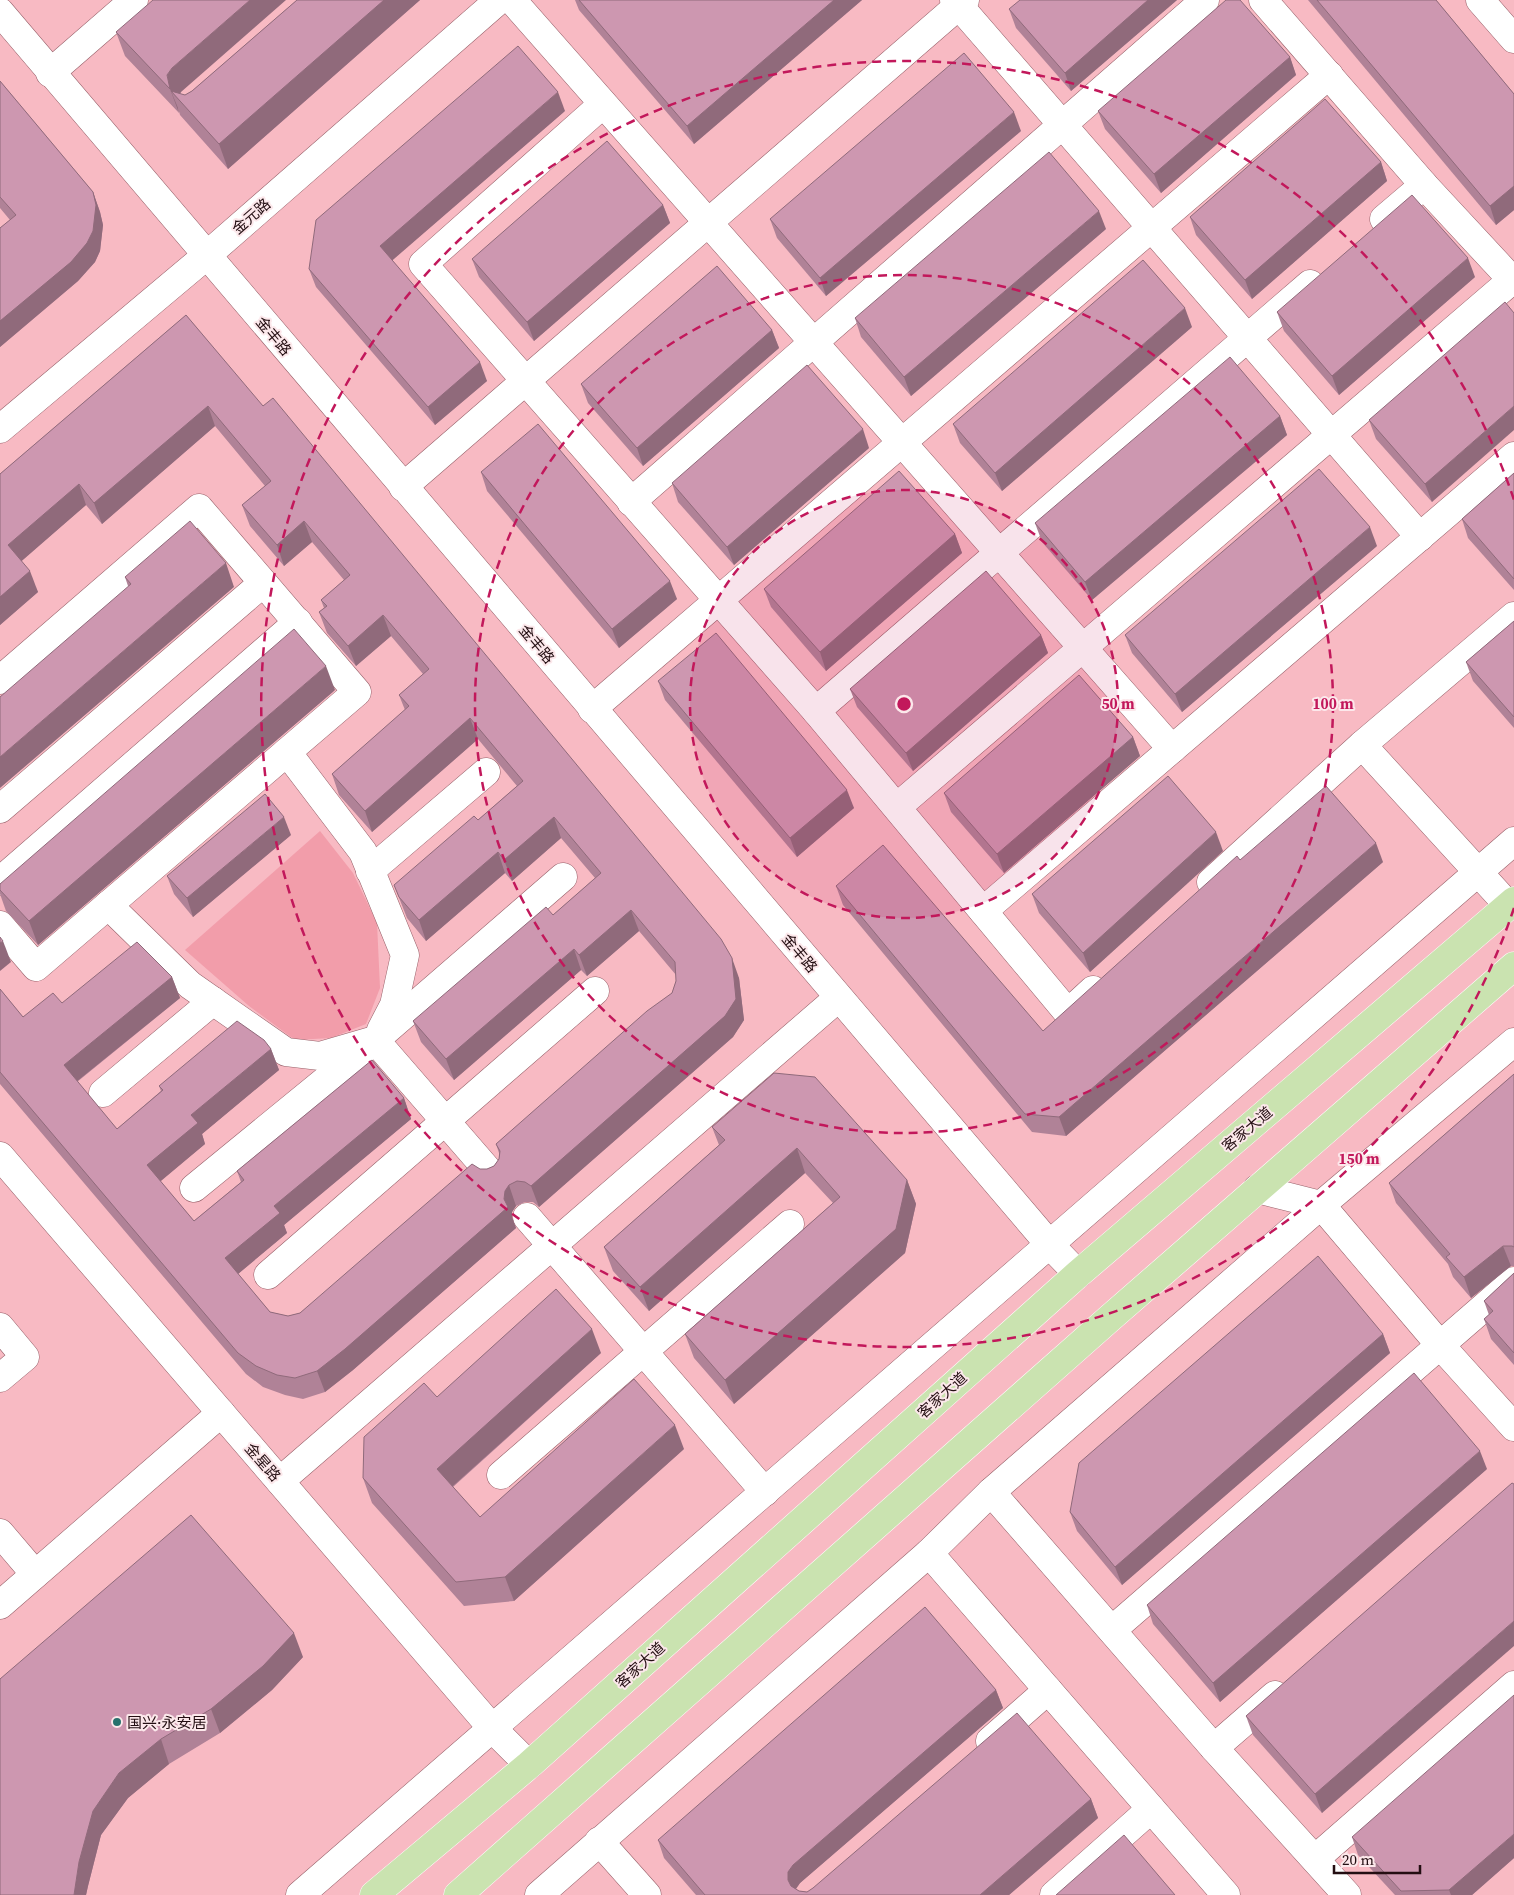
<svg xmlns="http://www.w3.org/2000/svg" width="1514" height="1895" font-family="'Source Serif 4','Noto Sans SC',serif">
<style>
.green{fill:#f29daa}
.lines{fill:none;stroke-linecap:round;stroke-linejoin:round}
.minor-casing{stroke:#976069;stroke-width:29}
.tertiary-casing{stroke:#976069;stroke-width:29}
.primary-casing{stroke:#fff;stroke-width:29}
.minor{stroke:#fff;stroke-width:28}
.tertiary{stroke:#fff;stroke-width:28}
.primary{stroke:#cae3b0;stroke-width:28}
.wall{fill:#b08297}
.shaded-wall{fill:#906a7b}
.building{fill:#cd97b0;stroke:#906a7b}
.ring{fill:none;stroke:#c2185b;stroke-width:2.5;stroke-dasharray:9 6}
.poi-dot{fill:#27716d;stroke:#fce8eb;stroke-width:2}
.labels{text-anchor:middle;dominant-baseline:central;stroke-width:4;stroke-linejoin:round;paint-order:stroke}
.street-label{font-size:15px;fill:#230e12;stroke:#fce8eb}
.poi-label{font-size:15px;fill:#230e12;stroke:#fce8eb;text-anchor:start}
.centre{fill:#c2185b;stroke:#fce8eb;stroke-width:2.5}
.ring-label{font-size:15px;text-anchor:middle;font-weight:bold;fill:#c2185b;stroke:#fce8eb;stroke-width:4;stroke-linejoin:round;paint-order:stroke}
</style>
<rect width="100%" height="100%" fill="#f8bac3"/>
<polygon class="green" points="320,831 353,873 377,923 380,988 366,1024 331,1038 295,1040 249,1006 185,950"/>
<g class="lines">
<defs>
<g id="minor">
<polyline points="512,0 1172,749"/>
<polyline points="954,0 1420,537"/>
<polyline points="1263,0 1424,185 1514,282"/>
<polyline points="50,73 134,0"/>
<polyline points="603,104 423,264 816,711 1068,1013 1093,990"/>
<polyline points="1384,219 1424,185"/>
<polyline points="403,487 965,0"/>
<polyline points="631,502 1205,0"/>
<polyline points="0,680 199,508 357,692 36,967 0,925"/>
<polyline points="592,709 1329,75"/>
<polyline points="816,711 1310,284"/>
<polyline points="1362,745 1509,906"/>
<polyline points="287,752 363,852 405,955 394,1005 381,1030"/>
<polyline points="897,807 1512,280"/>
<polyline points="0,809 263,583"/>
<polyline points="370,871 486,772"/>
<polyline points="0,881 298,622"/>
<polyline points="1211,882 1362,745 1514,616"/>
<polyline points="108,905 190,985 286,1052 320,1056 375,1040 492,1175"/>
<polyline points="983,911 1514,456"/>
<polyline points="103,1093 213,1001"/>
<polyline points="194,1188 375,1040 563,877"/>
<polyline points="1257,1189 1321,1205 1440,1345 1514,1427"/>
<polyline points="527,1217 765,1492"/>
<polyline points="268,1275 595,991"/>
<polyline points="0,1327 25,1357 0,1378"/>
<polyline points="501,1475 790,1224"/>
<polyline points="280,1481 838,998"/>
<polyline points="991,1492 1214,1748 1347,1895"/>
<polyline points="0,1533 35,1574"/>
<polyline points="929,1553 1226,1895"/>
<polyline points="0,1605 221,1413"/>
<polyline points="1112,1630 1514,1281"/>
<polyline points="990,1741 1048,1690"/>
<polyline points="1214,1748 1275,1695"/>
<polyline points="599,1841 647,1895"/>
<polyline points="1315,1859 1514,1685"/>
<polyline points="1054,1895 1151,1809"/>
</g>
<g id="tertiary">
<polyline points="1480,0 1514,39"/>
<polyline points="0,12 1050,1245 1078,1274"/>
<polyline points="0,429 206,256 499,0"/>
<polyline points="0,1156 492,1728 529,1765"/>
<polyline points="300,1895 1514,841"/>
<polyline points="539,1895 929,1553 991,1492 1321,1205 1514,1042"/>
</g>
<g id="primary">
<polyline points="374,1895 529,1765 1078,1274 1514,901"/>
<polyline points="458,1895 1110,1318 1514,966"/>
</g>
</defs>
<use href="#minor" class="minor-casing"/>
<use href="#tertiary" class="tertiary-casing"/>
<use href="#primary" class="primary-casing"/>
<use href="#minor" class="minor"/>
<use href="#tertiary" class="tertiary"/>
<use href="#primary" class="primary"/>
</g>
<g class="wall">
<polygon points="297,0 420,0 228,169 180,115 178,108 179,113 125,56 116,32 181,92 180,94 185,95 192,91"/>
<polygon points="575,0 862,0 694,144 579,10"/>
<polygon points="1177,0 1071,91 1016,28 1009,9"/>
<polygon points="1308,0 1436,0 1514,94 1514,210 1496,225"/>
<polygon points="1290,57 1296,75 1161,193 1105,129 1098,111"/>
<polygon points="0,81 93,192 100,212 103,225 100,251 95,262 78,281 0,347 0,228 10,220 0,208"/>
<polygon points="565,111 392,260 487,381 435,425 316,287 309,269"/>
<polygon points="1021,131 826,296 777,238 770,219"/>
<polygon points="1381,162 1387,181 1252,299 1196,235 1190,217"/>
<polygon points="663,205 670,223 534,341 479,277 472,259"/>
<polygon points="1106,229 911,396 861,337 855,318"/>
<polygon points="1475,277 1339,395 1284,331 1277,312"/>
<polygon points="1514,313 1432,502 1376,439 1369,420"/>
<polygon points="186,315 739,978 744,1020 733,1037 539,1207 533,1202 525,1202 516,1206 512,1212 512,1217 516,1228 353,1370 325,1392 303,1399 285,1395 263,1387 246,1374 0,1084 0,989 23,1017 62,1003 172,977 180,998 77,1082 117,1129 161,1091 159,1086 271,1049 279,1070 202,1134 205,1144 160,1181 194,1221 241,1182 237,1171 404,1098 411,1119 284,1225 287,1233 238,1274 270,1312 288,1316 300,1313 480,1169 487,1169 494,1166 499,1159 499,1153 496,1144 672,993 676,981 676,975 639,931 587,976 581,970 454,1080 421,1042 413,1021 553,915 595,878 561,838 512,881 505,873 426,941 407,918 394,885 478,820 517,786 478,739 372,832 339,795 332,774 405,710 399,695 423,674 391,636 356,666 327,633 319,612 324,608 321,600 344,580 312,542 284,566 250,526 242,505 265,486 215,426 102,524 86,505 21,561 38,592 0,625 0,474"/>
<polygon points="1192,327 1002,491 960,443 953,424"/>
<polygon points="772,330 779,348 643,466 588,403 581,384"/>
<polygon points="1280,416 1287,435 1092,600 1042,542 1035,523"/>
<polygon points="869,448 734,565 678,502 672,483"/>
<polygon points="481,472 677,599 619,648 487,491"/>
<polygon points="1514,473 1514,590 1468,538 1462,519"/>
<polygon points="955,534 962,553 826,671 771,607 764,589"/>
<polygon points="1377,546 1182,712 1132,653 1125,635"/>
<polygon points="125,577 234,587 128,586"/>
<polygon points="1514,621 1514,728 1473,681 1466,662"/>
<polygon points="1041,635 1048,653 913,771 857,707 850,689"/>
<polygon points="658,681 854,808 797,857 665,700"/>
<polygon points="335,690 38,945 6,911 0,894 0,884"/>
<polygon points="1133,737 1140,756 1004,873 951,812 944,793"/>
<polygon points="291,835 193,917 174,894 167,876"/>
<polygon points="1223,851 1090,972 1039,913 1032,894"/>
<polygon points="1240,860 1383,862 1066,1136 1032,1132 843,905 836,886 1043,1031"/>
<polygon points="774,1073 907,1180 916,1204 905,1253 734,1404 694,1358 685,1334 833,1203 805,1173 649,1311 613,1271 604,1247 719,1145 712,1127"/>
<polygon points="1514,1074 1514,1266 1511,1266 1471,1298 1453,1277 1448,1264 1396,1203 1389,1183"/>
<polygon points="1514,1273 1514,1365 1491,1339 1484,1319 1489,1315 1484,1301"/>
<polygon points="1383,1334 1390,1353 1122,1585 1077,1531 1070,1512"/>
<polygon points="601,1353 453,1487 480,1517 684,1449 514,1601 464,1606 372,1503 363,1478 437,1397"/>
<polygon points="1487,1469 1220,1702 1153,1624 1147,1605"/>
<polygon points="1514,1484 1322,1813 1253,1735 1246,1716"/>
<polygon points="303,1657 272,1690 220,1733 169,1764 128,1798 101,1835 88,1886 86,1895 0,1895 0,1679"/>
<polygon points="996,1690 1003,1708 800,1883 796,1889 799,1891 807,1892 1091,1799 1098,1818 1009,1895 696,1895 664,1858 658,1840"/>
<polygon points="1352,1837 1514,1858 1472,1895 1395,1895 1358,1855"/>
</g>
<g class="shaded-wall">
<polygon points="250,0 286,0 181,92 177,97 171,91 178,108 179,113 170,89 167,75 172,68"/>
<polygon points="384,0 420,0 228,169 219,144"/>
<polygon points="834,0 862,0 694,144 687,126"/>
<polygon points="1148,0 1177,0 1071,91 1065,73"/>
<polygon points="1290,57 1296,75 1161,193 1154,174"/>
<polygon points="558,92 565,111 387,265 380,246"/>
<polygon points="1014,112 1021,131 826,296 820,278"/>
<polygon points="1381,162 1387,181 1252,299 1245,280"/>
<polygon points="1514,186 1514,210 1496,225 1490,206"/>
<polygon points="93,192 100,212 103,225 100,251 95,262 78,281 0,347 0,321"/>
<polygon points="663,205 670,223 534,341 527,322"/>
<polygon points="1099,211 1106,229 911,396 904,377"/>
<polygon points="1468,258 1475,277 1339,395 1332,376"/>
<polygon points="1185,308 1192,327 1002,491 995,473"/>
<polygon points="772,330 779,348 643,466 637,448"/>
<polygon points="480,362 487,381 435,425 428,407"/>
<polygon points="208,406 215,426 102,524 94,503"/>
<polygon points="1514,406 1514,430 1432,502 1425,484"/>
<polygon points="1280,416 1287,435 1092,600 1085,582"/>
<polygon points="863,429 869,448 734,565 727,547"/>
<polygon points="79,484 86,505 16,566 8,545"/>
<polygon points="304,521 312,542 284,566 277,545"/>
<polygon points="1370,527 1377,546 1182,712 1175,694"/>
<polygon points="955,534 962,553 826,671 820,652"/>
<polygon points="226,563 234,587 0,788 0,757"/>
<polygon points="30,571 38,592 0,625 0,597"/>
<polygon points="670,581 677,599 619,648 612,629"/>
<polygon points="383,615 391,636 356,666 348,646"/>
<polygon points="1041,635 1048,653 913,771 906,753"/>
<polygon points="326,666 335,690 38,945 29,921"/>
<polygon points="470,718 478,739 372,832 365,811"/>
<polygon points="1133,737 1140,756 1004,873 997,854"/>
<polygon points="847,790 854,808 797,857 790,838"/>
<polygon points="284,817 291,835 193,917 187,898"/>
<polygon points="554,817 561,838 512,881 504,860"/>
<polygon points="1216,832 1223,851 1090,972 1083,953"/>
<polygon points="1376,843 1383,862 1066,1136 1059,1117"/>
<polygon points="498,852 505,873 426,941 419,920"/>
<polygon points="631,910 639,931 587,976 579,955"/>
<polygon points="3,941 11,962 0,971 0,943"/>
<polygon points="574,949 581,970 454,1080 446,1059"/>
<polygon points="732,958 739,978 744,1020 733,1037 539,1207 531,1186"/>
<polygon points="172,977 180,998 71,1086 64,1065"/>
<polygon points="271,1049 279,1070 202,1134 205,1144 155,1186 147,1165 191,1115"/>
<polygon points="404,1098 411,1119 284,1225 287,1233 232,1279 225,1258 274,1206"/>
<polygon points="797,1148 805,1173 649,1311 640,1287"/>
<polygon points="907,1180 916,1204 905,1253 734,1404 725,1380"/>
<polygon points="509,1185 516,1206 512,1212 512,1217 516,1228 353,1370 325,1392 317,1371 504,1199 505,1191"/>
<polygon points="1503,1246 1511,1266 1471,1298 1464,1277"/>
<polygon points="592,1329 601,1353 445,1493 437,1469"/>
<polygon points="1383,1334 1390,1353 1122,1585 1115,1567"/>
<polygon points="675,1425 684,1449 514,1601 505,1577"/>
<polygon points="1480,1451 1487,1469 1220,1702 1213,1683"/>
<polygon points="1514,1621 1514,1646 1322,1813 1315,1794"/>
<polygon points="294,1633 303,1657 272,1690 220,1733 211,1709"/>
<polygon points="996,1690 1003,1708 800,1883 795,1890 795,1895 788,1880 788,1872 793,1865"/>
<polygon points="161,1739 169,1764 128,1798 101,1835 88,1886 86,1895 74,1895 79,1862 93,1811 119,1773"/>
<polygon points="1091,1799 1098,1818 1009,1895 980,1895"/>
<polygon points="1514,1834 1514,1858 1472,1895 1451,1895 1449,1890"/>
</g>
<g class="building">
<polygon points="153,0 250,0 172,68 167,75 170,89 116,32"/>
<polygon points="297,0 384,0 219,144 171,91 185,95 192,91"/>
<polygon points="579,0 834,0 687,126"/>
<polygon points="1020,0 1148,0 1065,73 1009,9"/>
<polygon points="1226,0 1240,0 1290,57 1154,174 1098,111"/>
<polygon points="1317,0 1436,0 1514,94 1514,186 1490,206"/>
<polygon points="518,46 558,92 380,246 480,362 428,407 309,269 316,220"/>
<polygon points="964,53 1014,112 820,278 770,219"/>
<polygon points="0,81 93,192 96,205 93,231 87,243 71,262 0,321 0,228 16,215 0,197"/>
<polygon points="1325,99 1381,162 1245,280 1190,217"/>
<polygon points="607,141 663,205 527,322 472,259"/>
<polygon points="1049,152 1099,211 904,377 855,318"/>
<polygon points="1412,195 1468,258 1332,376 1277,312"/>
<polygon points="1143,260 1185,308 995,473 953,424"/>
<polygon points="717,266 772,330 637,448 581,384"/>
<polygon points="1505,302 1514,313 1514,406 1425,484 1369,420"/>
<polygon points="186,315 263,406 273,398 721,939 732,958 736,999 725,1016 531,1186 525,1182 517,1181 509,1185 505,1191 504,1199 508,1207 345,1349 317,1371 295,1378 277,1375 256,1366 238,1353 0,1072 0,989 23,1017 53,993 62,1003 137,942 172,977 64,1065 117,1129 163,1090 159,1086 237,1021 264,1040 271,1049 191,1115 198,1123 147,1165 194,1221 244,1180 237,1171 372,1060 404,1098 274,1206 280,1213 225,1258 270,1312 288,1316 300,1313 472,1164 480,1169 487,1169 494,1166 499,1159 500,1151 496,1144 647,1011 672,993 676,981 675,962 631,910 579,955 574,949 446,1059 413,1021 546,907 553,915 601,873 554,817 504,860 498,852 419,920 399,897 394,885 474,816 478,820 523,781 470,718 365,811 332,774 409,706 399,695 429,669 383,615 348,646 319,612 327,606 321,600 350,575 304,521 277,545 242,505 271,481 208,406 94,503 79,484 8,545 30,571 0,597 0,474"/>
<polygon points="1230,357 1280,416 1085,582 1035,523"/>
<polygon points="807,365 863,429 727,547 672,483"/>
<polygon points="538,424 670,581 612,629 481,472"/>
<polygon points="1319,469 1370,527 1175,694 1125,635"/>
<polygon points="899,471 955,534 820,652 764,589"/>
<polygon points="1514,473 1514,579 1462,519"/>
<polygon points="190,521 226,563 0,757 0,697 131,584 125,577"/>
<polygon points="986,571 1041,635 906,753 850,689"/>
<polygon points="1514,621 1514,717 1466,662"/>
<polygon points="294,629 326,666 29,921 0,890 0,884"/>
<polygon points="716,633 847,790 790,838 658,681"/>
<polygon points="1079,675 1133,737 997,854 944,793"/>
<polygon points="1168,776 1216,832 1083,953 1032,894"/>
<polygon points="1326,786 1376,843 1059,1117 1025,1114 836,886 883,845 1043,1031 1237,856 1240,860"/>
<polygon points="265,794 284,817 187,898 167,876"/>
<polygon points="0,937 3,941 0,943"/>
<polygon points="774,1073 815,1077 907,1180 896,1229 725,1380 685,1334 840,1197 797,1148 640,1287 604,1247 725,1140 712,1127"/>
<polygon points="1514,1074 1514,1247 1512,1246 1503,1246 1464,1277 1446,1257 1450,1254 1389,1183"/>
<polygon points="1318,1256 1383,1334 1115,1567 1070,1512 1079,1463"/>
<polygon points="1514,1273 1514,1353 1484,1319 1493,1311 1484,1301"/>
<polygon points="556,1289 592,1329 437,1469 480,1517 634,1379 675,1425 505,1577 456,1582 363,1478 364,1437 424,1383 437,1397"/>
<polygon points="1414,1373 1480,1451 1213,1683 1147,1605"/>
<polygon points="1512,1483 1514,1484 1514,1621 1315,1794 1246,1716"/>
<polygon points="191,1515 294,1633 263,1666 211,1709 161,1739 119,1773 93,1811 79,1862 74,1895 0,1895 0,1679"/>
<polygon points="925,1607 996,1690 793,1865 788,1872 788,1880 791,1886 799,1891 807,1892 813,1888 1017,1713 1091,1799 980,1895 705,1895 658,1840"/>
<polygon points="1514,1695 1514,1834 1449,1890 1401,1891 1352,1837"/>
<polygon points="1124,1835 1175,1895 1056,1895"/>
</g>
<circle cx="904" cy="704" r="214" fill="#c2185b" fill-opacity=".12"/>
<g class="ring">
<circle cx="904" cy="704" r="214"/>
<circle cx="904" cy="704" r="429"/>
<path d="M1514 908A643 643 0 1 1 1514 500"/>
</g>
<circle class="poi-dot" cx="117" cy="1722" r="5"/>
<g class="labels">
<g class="street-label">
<text transform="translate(251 216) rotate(-41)">金元路</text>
<text transform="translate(274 336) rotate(50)">金丰路</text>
<text transform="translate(537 644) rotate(50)">金丰路</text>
<text transform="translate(800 953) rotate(50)">金丰路</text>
<text transform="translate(1247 1129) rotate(-40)">客家大道</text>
<text transform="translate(942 1395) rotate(-42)">客家大道</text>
<text transform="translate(263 1462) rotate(49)">金星路</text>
<text transform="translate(640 1665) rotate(-42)">客家大道</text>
</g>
<g class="poi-label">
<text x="127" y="1722">国兴·永安居</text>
</g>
</g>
<circle cx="904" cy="704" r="8" class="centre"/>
<g class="ring-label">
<text x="1118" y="709">50 m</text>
<text x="1333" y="709">100 m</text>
<text x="1359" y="1164">150 m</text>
</g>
<path d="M1334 1865v8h86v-8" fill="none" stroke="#230e12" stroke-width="2.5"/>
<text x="1342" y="1865" font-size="15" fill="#230e12" stroke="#fce8eb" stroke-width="4" paint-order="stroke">20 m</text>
</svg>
